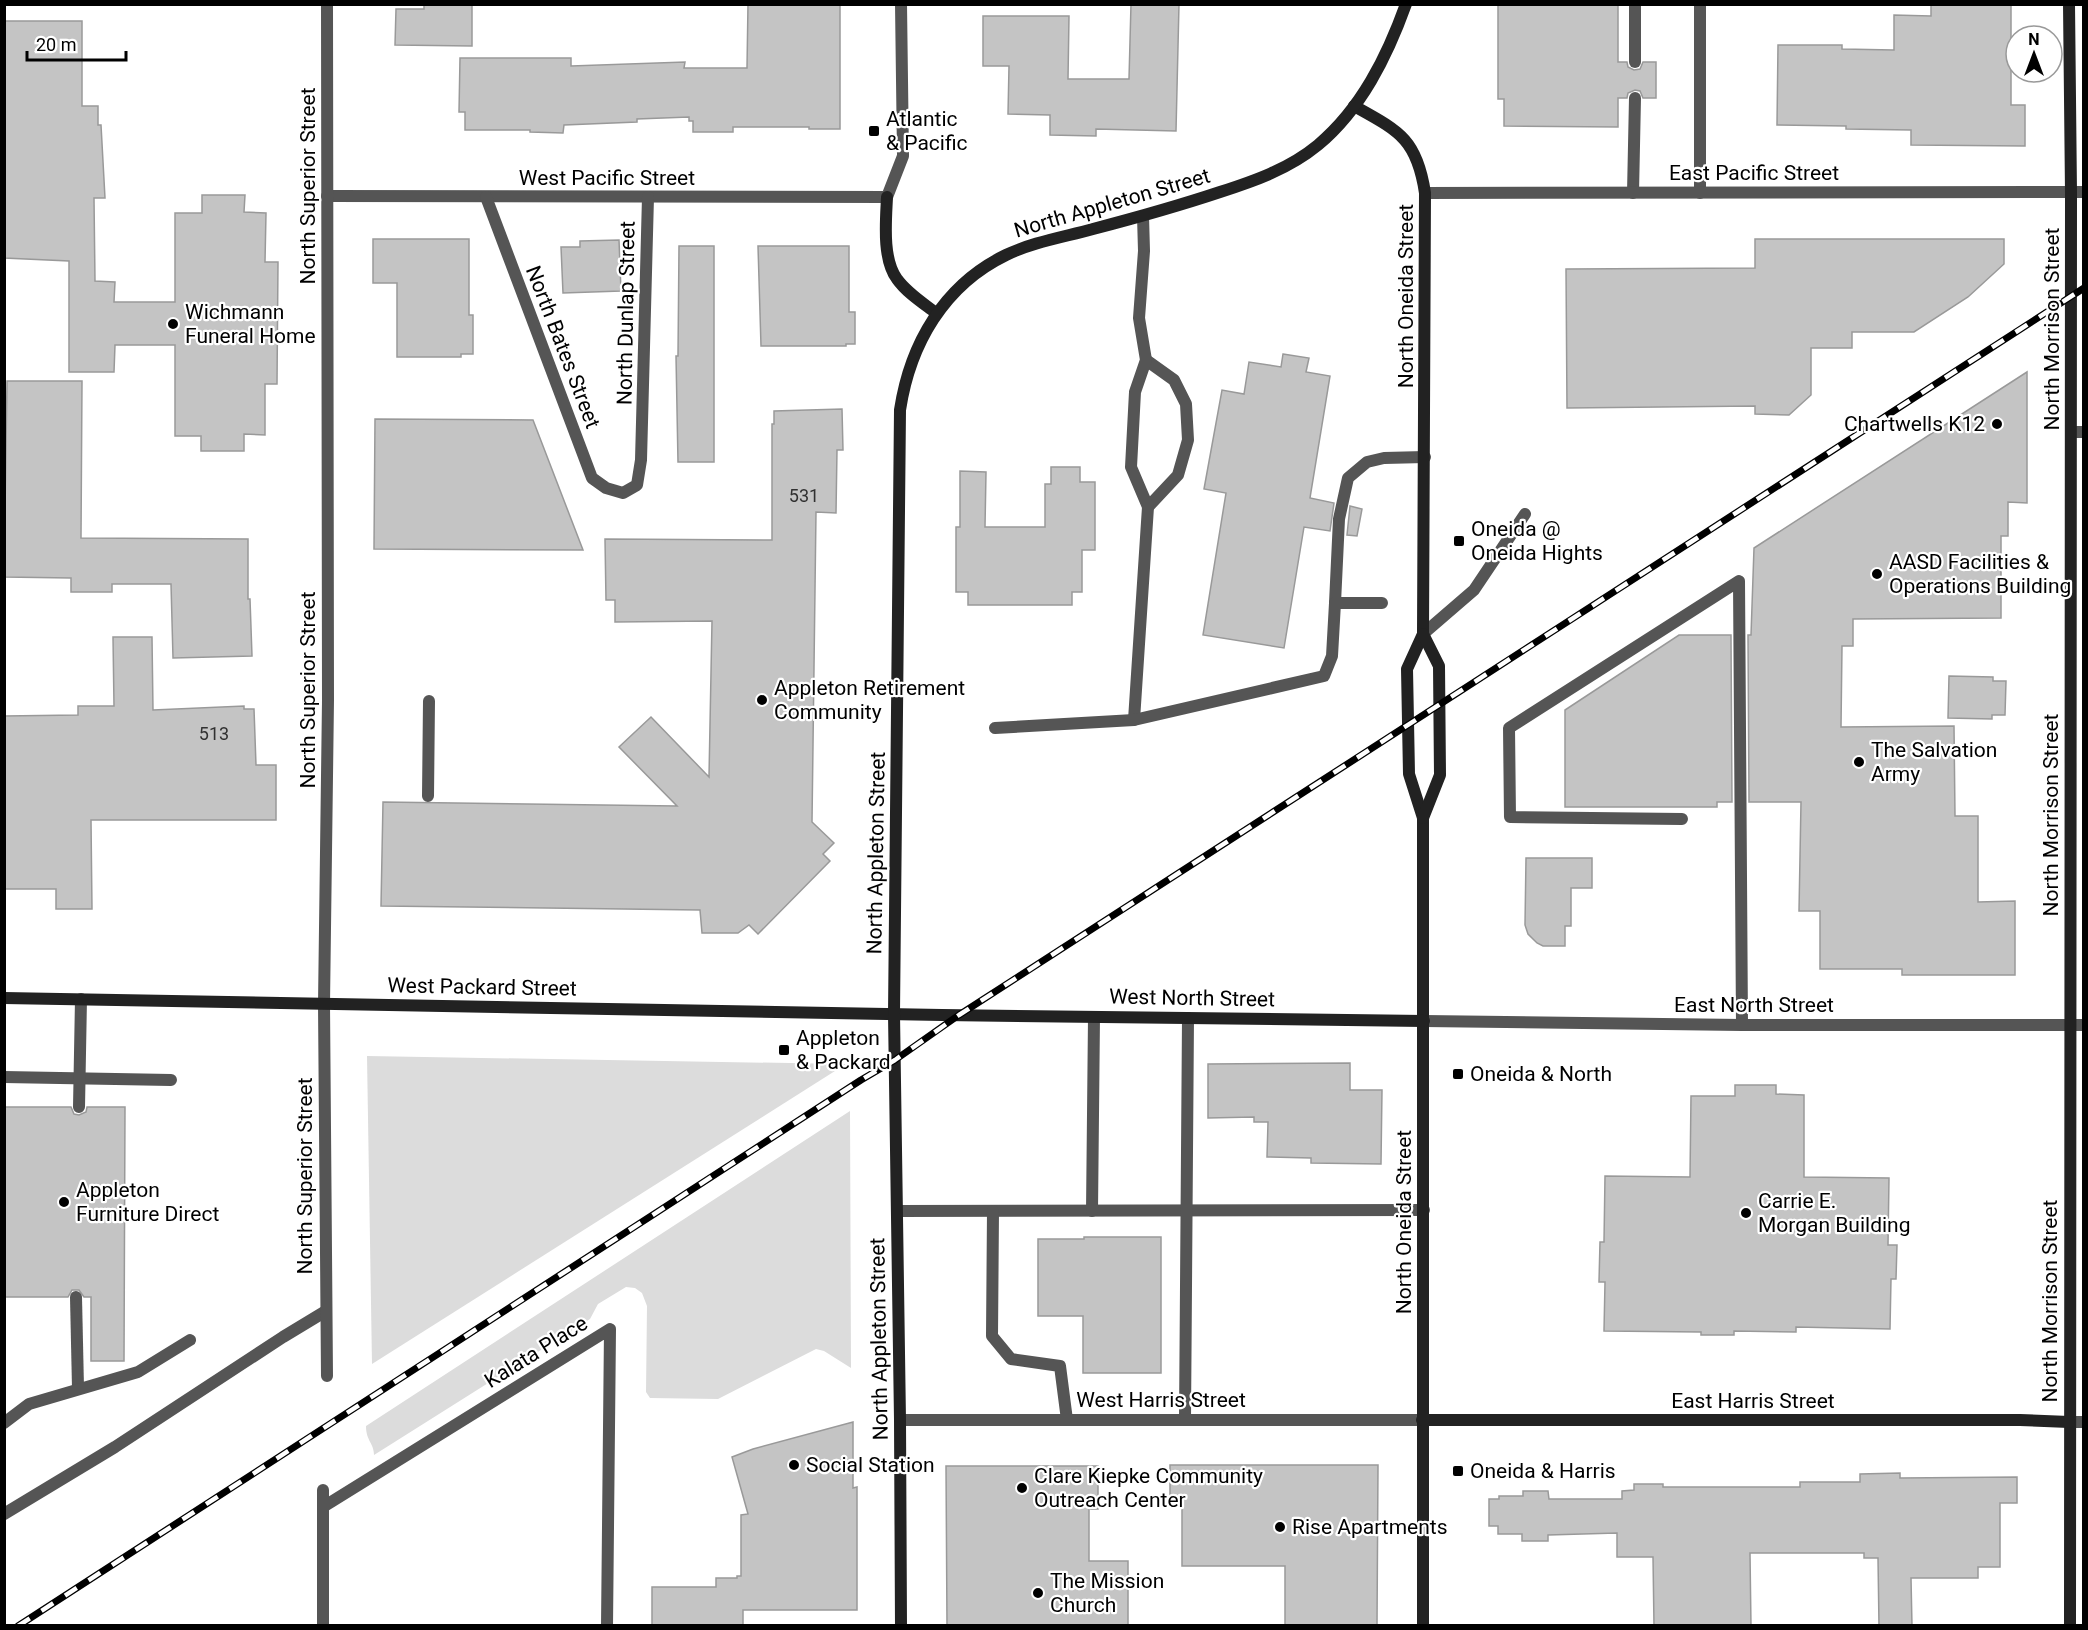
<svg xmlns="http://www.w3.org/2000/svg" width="2088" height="1630" font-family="Roboto,sans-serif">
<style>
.green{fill:#dcdcdc}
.building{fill:#c4c4c4;stroke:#999;stroke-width:1.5}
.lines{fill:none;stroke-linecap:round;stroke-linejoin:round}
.lane{stroke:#555;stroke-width:12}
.street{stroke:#555;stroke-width:12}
.secondary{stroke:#222;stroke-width:12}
.rail-casing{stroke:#000;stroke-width:7}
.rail{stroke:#fff;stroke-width:4.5;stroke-dasharray:14;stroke-linecap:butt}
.poi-dot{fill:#000;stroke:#fff;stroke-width:2}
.labels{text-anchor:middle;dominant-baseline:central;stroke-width:4.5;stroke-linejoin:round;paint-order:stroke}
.number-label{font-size:18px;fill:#313131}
.poi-label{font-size:21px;fill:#000;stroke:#fff;text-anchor:start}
.street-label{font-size:21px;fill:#000;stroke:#fff}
</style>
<rect width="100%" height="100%" fill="#fff"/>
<g class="green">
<polygon points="367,1056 846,1064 372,1364"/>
<path d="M850,1111l1,257 -27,-17 -8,-2 -98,50 -68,-1 -4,-6 1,-86 -5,-13 -7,-5 -9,-1 -28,17 -8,15 -216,136c0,-12 -8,-14 -8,-29z"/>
</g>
<g class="building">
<polygon points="424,4 472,4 472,46 395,45 396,9 424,9"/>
<polygon points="748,4 840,4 840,129 809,129 809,127 733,127 733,132 693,132 693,121 689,121 689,117 637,119 637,122 564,125 563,133 530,132 530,130 465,130 465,112 459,112 460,58 571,58 571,66 685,62 684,68 747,68"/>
<polygon points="1131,4 1179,4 1176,131 1096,129 1096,136 1050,135 1050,115 1008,114 1009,66 983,66 983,16 1069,16 1068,79 1129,79"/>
<polygon points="1498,4 1618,4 1618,62 1627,62 1628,67 1634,70 1640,69 1643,62 1656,62 1656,98 1643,98 1640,91 1635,90 1628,93 1627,98 1618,98 1618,127 1504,126 1504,99 1498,99"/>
<polygon points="1931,4 2011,4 2011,105 2025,105 2025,146 1911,145 1911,130 1846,129 1846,126 1777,125 1778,45 1842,45 1842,49 1894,50 1894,15 1931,16"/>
<polygon points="4,21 82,21 82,106 98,106 98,125 101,125 105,198 94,198 95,281 115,282 114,302 175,302 175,213 202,213 202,195 245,195 244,212 266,213 265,262 278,262 277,384 265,384 265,435 244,434 244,451 201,451 201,436 175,436 175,345 115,345 114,372 69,372 69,261 4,258"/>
<polygon points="373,239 469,239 469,315 473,315 473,354 461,354 461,357 397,357 397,283 373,283"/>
<polygon points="1755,239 2004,239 2004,264 1968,297 1914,332 1852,332 1852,348 1811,348 1811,395 1789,415 1755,414 1755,406 1567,408 1566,269 1755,268"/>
<polygon points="619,240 621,291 563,293 561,247 580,247 580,241"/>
<polygon points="679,246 714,246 714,462 678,462 676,356 678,356"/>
<polygon points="758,246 849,246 849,312 855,312 855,344 846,344 846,346 761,346"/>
<polygon points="1283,354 1309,358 1306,372 1330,376 1310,498 1334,503 1330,531 1304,527 1284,648 1203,635 1226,493 1204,489 1222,390 1244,394 1249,362 1281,367"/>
<polygon points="2027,372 2027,503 2008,502 2008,536 2001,536 2001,618 1853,619 1853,646 1842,646 1841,727 1954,726 1955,816 1978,816 1978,902 2015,901 2015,975 1902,975 1902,969 1820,969 1820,911 1799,911 1801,802 1749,802 1748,635 1751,635 1754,548"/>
<polygon points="7,381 82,381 81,538 248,539 248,599 250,599 252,656 173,658 171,584 112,584 112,592 71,592 71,578 4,577"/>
<polygon points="842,409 843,450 837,450 836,513 816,512 812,822 834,843 823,854 830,861 758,934 749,925 738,933 702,933 700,910 381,906 383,802 677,806 619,747 651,717 709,777 712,621 615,622 615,600 606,600 605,539 772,540 772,424 774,424 774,411"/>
<polygon points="375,419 533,420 583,550 374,549"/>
<polygon points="1051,467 1080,467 1080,482 1095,482 1095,550 1082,550 1082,592 1072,592 1072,605 968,605 968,592 956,592 956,527 960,527 960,471 986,472 985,527 1045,527 1045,484 1051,484"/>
<polygon points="1350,506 1362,509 1357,536 1347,535"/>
<polygon points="1679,635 1731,635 1732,802 1717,802 1717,807 1565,807 1565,710"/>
<polygon points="113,637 152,637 153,710 244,706 244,709 254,709 256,765 276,765 276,820 91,820 92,909 56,909 56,889 4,889 4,716 78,715 78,706 114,706"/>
<polygon points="1949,676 1993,677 1993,681 2006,681 2005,715 1992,715 1992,719 1948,718"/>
<polygon points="1526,858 1592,858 1592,888 1571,888 1571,926 1565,926 1565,946 1543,946 1537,943 1528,934 1525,925"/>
<polygon points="1350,1063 1350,1090 1382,1090 1381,1164 1311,1163 1311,1158 1267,1157 1268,1122 1254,1122 1254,1117 1208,1118 1208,1064"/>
<polygon points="1735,1085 1776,1085 1776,1094 1804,1095 1804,1177 1889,1178 1888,1245 1897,1245 1896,1279 1891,1279 1890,1329 1796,1327 1796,1332 1734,1331 1734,1335 1701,1335 1701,1332 1604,1331 1605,1282 1599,1282 1600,1242 1604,1242 1605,1176 1690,1177 1691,1096 1735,1096"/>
<polygon points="4,1107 71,1107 74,1114 79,1115 86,1112 87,1107 125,1107 124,1361 91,1361 91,1297 84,1297 79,1290 72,1290 68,1297 4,1297"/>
<polygon points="1084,1237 1161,1237 1161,1373 1083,1373 1083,1316 1038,1316 1038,1239 1084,1239"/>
<polygon points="853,1422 853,1488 857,1487 857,1610 743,1610 743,1626 652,1626 652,1587 716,1587 716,1578 737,1578 737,1576 741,1576 741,1515 748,1514 732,1457 753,1449"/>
<polygon points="1170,1465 1378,1465 1377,1626 1285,1626 1285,1566 1182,1566 1182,1506 1170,1506"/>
<polygon points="946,1466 1098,1466 1098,1509 1089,1509 1089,1561 1128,1561 1128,1626 947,1626"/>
<polygon points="1900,1473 1900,1478 2017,1477 2017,1503 2000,1503 2000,1567 1978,1567 1978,1578 1911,1578 1912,1626 1879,1626 1878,1558 1864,1558 1864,1553 1750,1553 1751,1626 1654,1626 1653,1557 1617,1557 1617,1533 1548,1535 1548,1541 1522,1541 1522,1534 1498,1534 1498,1526 1489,1526 1489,1499 1499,1499 1499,1496 1523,1496 1523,1491 1548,1491 1549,1499 1622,1499 1622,1491 1634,1490 1634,1484 1663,1484 1663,1487 1800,1487 1800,1482 1860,1482 1860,1474"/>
</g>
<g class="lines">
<g class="lane">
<polyline points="1700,4 1700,193"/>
<polyline points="1635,62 1635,4"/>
<polyline points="1633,193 1635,98"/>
<polyline points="1146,360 1174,380 1186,404 1188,440 1178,475 1148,507"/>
<polyline points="2071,432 2084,432"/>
<polyline points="1335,603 1339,519 1348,478 1367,462 1384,458 1425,457"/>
<polyline points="1423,634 1474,590 1525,514"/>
<polyline points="1134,720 1148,507 1131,467 1135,392 1146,360 1139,318 1144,251 1143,216"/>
<polyline points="995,728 1134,720 1324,676 1332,656 1335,603 1382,603"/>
<polyline points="428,796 429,701"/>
<polyline points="1682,819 1510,817 1509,728 1739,581 1742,1025"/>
<polyline points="4,1077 171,1080"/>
<polyline points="79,1107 81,999"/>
<polyline points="897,1211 1424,1210"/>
<polyline points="993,1211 992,1336 1011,1359 1060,1366 1067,1420"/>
<polyline points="1092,1211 1094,1017"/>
<polyline points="76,1297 78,1388"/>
<polyline points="1185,1420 1188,1018"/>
<polyline points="4,1423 29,1404 138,1372 190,1340"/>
<polyline points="4,1514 115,1447 283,1337 326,1311"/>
</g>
<g class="street">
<polyline points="1425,193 2084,192"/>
<polyline points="327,196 887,197 903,156 901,4"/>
<polyline points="486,197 592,478 606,488 623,493 637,485 641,460 648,197"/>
<polyline points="1424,1021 1742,1025 2084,1025"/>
<polyline points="327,1376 324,1004 328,700 327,4"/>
<polyline points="900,1420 1422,1420"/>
<polyline points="2069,1422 2084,1422"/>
<polyline points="323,1507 610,1329 607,1626"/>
<polyline points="323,1626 323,1490"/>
</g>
<g class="secondary">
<polyline points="2069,4 2071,193 2070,1626"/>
<path d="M1354,106c45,25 63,33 71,87l-2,441 -16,35 2,105 14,44v808"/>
<path d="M887,197c-1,23 -5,62 10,82 10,14 26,24 39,34"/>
<polyline points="1423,818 1440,775 1439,666 1423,634"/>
<polyline points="4,998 942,1015 1424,1021"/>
<polyline points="1422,1420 2020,1420 2069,1422"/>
<path d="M901,1626l-1,-206 -6,-406 6,-604c10,-66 44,-125 106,-155 27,-13 58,-18 87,-26 42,-11 85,-23 127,-37 34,-11 69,-23 98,-47 43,-36 69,-88 88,-141"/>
</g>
<defs>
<polyline id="rail" points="18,1626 861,1080 895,1060 959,1015 2084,288"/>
</defs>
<use href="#rail" class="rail-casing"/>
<use href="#rail" class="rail"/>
</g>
<g class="poi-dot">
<rect x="868" y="125" width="12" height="12" rx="3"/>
<circle cx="173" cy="324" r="6"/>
<circle cx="1997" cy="424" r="6"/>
<rect x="1453" y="535" width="12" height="12" rx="3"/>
<circle cx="1877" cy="574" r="6"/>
<circle cx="762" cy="700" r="6"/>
<circle cx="1859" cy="762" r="6"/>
<rect x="778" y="1044" width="12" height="12" rx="3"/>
<rect x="1452" y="1068" width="12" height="12" rx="3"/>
<circle cx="64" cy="1202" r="6"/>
<circle cx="1746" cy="1213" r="6"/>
<circle cx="794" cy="1465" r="6"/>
<rect x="1452" y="1465" width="12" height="12" rx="3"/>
<circle cx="1022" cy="1488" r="6"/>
<circle cx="1280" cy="1527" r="6"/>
<circle cx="1038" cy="1593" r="6"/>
</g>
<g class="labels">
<g class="number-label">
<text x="804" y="495">531</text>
<text x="214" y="733">513</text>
</g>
<g class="poi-label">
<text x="886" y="119">Atlantic<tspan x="886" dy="24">&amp; Pacific</tspan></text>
<text x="185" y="312">Wichmann<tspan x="185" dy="24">Funeral Home</tspan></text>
<text x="1985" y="424" text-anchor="end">Chartwells K12</text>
<text x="1471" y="529">Oneida @<tspan x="1471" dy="24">Oneida Hights</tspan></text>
<text x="1889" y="562">AASD Facilities &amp;<tspan x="1889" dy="24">Operations Building</tspan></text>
<text x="774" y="688">Appleton Retirement<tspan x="774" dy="24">Community</tspan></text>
<text x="1871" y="750">The Salvation<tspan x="1871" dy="24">Army</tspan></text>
<text x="796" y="1038">Appleton<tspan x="796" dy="24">&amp; Packard</tspan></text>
<text x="1470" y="1074">Oneida &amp; North</text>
<text x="76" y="1190">Appleton<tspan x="76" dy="24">Furniture Direct</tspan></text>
<text x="1758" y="1201">Carrie E.<tspan x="1758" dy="24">Morgan Building</tspan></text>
<text x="806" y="1465">Social Station</text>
<text x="1470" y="1471">Oneida &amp; Harris</text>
<text x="1034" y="1476">Clare Kiepke Community<tspan x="1034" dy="24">Outreach Center</tspan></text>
<text x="1292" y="1527">Rise Apartments</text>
<text x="1050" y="1581">The Mission<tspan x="1050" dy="24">Church</tspan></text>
</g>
<g class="street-label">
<text x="1754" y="173">East Pacific Street</text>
<text x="607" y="178">West Pacific Street</text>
<text transform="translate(308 186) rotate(-90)">North Superior Street</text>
<text transform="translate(1112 203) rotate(-16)">North Appleton Street</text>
<text transform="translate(1406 296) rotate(-90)">North Oneida Street</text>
<text transform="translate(626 313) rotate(-89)">North Dunlap Street</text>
<text transform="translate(2052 329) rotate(-90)">North Morrison Street</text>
<text transform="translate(563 347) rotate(69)">North Bates Street</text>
<text transform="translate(308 690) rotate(-90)">North Superior Street</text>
<text transform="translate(2051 815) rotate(-90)">North Morrison Street</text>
<text transform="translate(876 853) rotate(-89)">North Appleton Street</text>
<text transform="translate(482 987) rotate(1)">West Packard Street</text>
<text transform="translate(1192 998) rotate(1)">West North Street</text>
<text x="1754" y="1005">East North Street</text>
<text transform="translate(305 1176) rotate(-90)">North Superior Street</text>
<text transform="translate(1404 1222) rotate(-90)">North Oneida Street</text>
<text transform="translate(2050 1301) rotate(-90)">North Morrison Street</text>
<text transform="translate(879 1339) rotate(-91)">North Appleton Street</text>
<text transform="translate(536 1352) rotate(-32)">Kalata Place</text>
<text x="1161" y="1400">West Harris Street</text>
<text x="1753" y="1401">East Harris Street</text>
</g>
</g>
<rect width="2088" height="1630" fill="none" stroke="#000000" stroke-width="12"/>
<g transform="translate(2034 54)"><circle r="28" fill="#ffffff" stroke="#999999" stroke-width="1.5"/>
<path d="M0-4.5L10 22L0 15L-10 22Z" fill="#000000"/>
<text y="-9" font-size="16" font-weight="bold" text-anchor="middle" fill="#000000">N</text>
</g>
<path d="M27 51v9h99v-9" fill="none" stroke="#000000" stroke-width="3"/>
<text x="36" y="51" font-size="18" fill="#000000" stroke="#ffffff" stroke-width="4.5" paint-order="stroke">20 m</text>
</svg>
